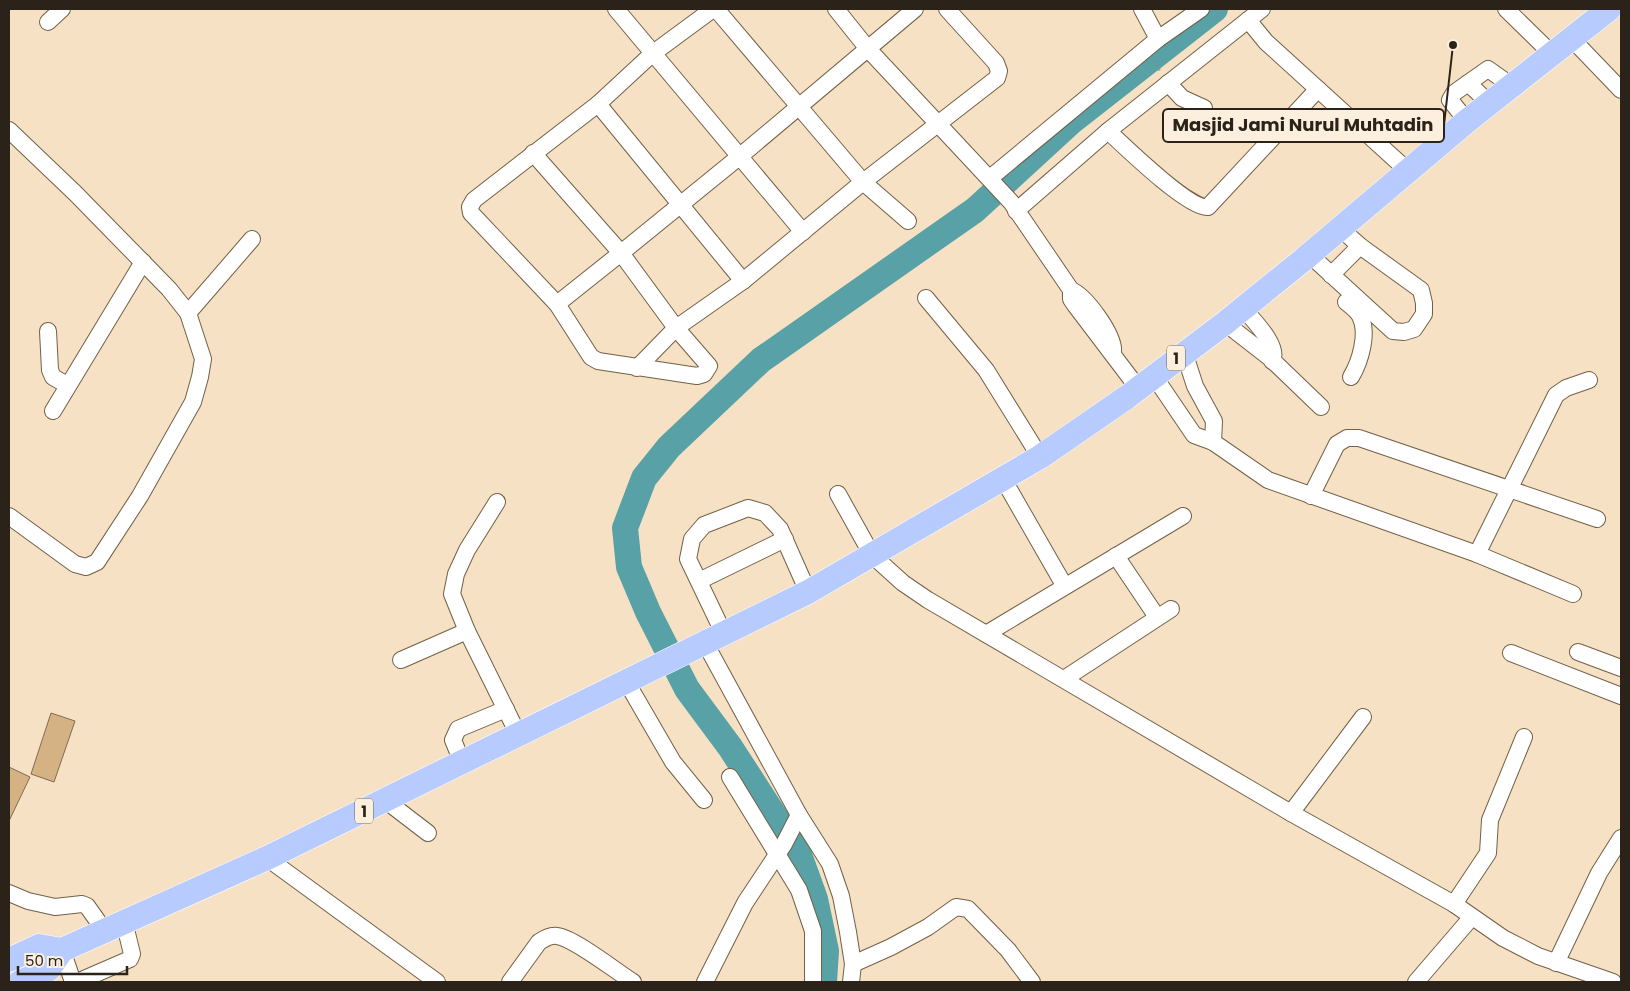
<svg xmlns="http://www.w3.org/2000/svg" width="1630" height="991" font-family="Poppins,sans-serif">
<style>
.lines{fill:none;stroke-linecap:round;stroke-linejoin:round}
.river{stroke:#58a1a6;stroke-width:26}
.building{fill:#d4b283;stroke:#7f6c53}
.minor-casing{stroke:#726046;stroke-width:18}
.highway-casing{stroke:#fff;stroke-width:25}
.path{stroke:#928370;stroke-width:2.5;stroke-dasharray:1 4;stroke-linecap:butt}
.minor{stroke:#fff;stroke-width:16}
.highway{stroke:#b8cbfe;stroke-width:24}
.labels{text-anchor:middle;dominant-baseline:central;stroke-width:5;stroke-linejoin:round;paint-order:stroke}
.shield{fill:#fcefde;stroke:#6a6054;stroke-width:1}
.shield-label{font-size:15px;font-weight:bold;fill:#2b2319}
.leader{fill:none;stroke:#2b2319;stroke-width:2}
.callout-dot{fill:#2b2319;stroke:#fcefde;stroke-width:2}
.callout{fill:#fcefde;stroke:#2b2319;stroke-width:2}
.callout-label{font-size:18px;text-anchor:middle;font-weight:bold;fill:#2b2319}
</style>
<rect width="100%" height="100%" fill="#f6e1c4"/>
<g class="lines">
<polyline class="river" points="824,982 826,951 815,899 798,852 730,747 687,689 648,612 629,567 625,528 644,478 669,447 761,360 975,210 1072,121 1215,9"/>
</g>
<g class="building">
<polygon points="51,713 75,721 54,782 31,774"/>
<polygon points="9,767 30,777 9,821"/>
</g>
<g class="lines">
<defs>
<g id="minor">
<polyline points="616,9 803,232"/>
<polyline points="713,9 652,54 598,104 474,200 470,207 471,213 557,304 591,357 598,361 697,376 704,374 709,366 676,328 621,253 739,157 915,9"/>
<polyline points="716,9 863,182 908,221"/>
<path d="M836,9l32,40 143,153 60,88c15,6 44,46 42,62"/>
<polyline points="1142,9 1158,39"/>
<polyline points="1506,9 1552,54"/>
<polyline points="1248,20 1266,42 1408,171"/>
<polyline points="48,22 62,9"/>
<polyline points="1572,39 1621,90"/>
<polyline points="1168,83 1182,98 1204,108"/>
<polyline points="1468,83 1490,104"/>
<polyline points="598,104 743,281"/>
<polyline points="1467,121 1450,100 1454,93 1488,69 1512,86"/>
<polyline points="9,130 75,193 169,289 188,313 203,359 200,377 193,402 140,496 97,562 86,567 75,564 9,516"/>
<path d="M1108,131c16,15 82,79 100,76l110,-118"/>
<polyline points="533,153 621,253 557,304"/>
<polyline points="990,178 1158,39 1201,9"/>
<polyline points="1016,211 1108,131 1262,9"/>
<polyline points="1310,255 1393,331 1404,332 1414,329 1424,314 1424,303 1421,290 1360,246 1340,228"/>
<polyline points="1331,275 1360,246"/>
<polyline points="1071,290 1071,299 1075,305 1138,388"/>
<polyline points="926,298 986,370 1040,457"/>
<path d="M1346,302c5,4 11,8 14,14 9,17 0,46 -9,61"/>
<path d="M1243,308c10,12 37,38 29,53"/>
<polyline points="188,313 252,239"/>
<polyline points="1225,323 1270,358 1321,407"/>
<polyline points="48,331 50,370 53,377 67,385"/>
<polyline points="1184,352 1195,386 1214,421 1213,442"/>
<polyline points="637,368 676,328 743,281 863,182 997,78 999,71 996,63 947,9"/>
<polyline points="1154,376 1194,435 1213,442 1268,480 1477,554 1573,594"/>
<polyline points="53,411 143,262"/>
<polyline points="1002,477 1064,585"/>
<polyline points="838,494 872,555 903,583 928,600 1291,813 1454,904 1503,938 1538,956 1613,982"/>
<polyline points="1311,496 1337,444 1347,438 1359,438 1597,519"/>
<polyline points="497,502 467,550 456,574 452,594 467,631 518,734"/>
<polyline points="1477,554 1556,395 1566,388 1589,380"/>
<polyline points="1116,556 1157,617"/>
<polyline points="699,581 785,539"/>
<polyline points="723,632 688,559 692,539 704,525 748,508 765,513 780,529 808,592"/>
<polyline points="986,634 1183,516"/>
<polyline points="704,641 799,815 830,864 841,896 848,932 853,964 851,982"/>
<polyline points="1578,652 1621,668"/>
<polyline points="1511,653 1621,696"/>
<polyline points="401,660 467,631"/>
<polyline points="1064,679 1171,609"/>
<polyline points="626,681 673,762 704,800"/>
<polyline points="462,762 453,740 458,729 506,709"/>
<polyline points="730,777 799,890 813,931 813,982"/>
<polyline points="385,800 428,833"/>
<polyline points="1291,813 1363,717"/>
<polyline points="267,858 437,982"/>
<polyline points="9,893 28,901 55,907 82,904 87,906 104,930"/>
<polyline points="1454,904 1488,853 1490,820 1524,737"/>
<polyline points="62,950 73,982"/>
<polyline points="1556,963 1599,873 1621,838"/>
<polyline points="853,964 891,947 928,927 956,907 968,909 1008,950 1032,982"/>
<polyline points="77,982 130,959 132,954 124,921"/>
<path d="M510,982l29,-40c5,-3 11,-7 18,-6 17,2 60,36 76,46"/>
<polyline points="705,982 745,903 784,844 799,815"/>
<polyline points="1416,982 1471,918"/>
</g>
<g id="highway">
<polyline points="9,960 39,946 62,950"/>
<polyline points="20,982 48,970 62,950 267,858 808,592 1040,457 1127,397 1225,323 1303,260 1467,121 1609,9"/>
</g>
</defs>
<use href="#minor" class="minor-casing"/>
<use href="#highway" class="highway-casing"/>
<polyline class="path" points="1154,61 1160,71"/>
<use href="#minor" class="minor"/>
<use href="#highway" class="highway"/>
</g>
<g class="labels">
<g class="shield">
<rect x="1167" y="345.5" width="18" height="25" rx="4"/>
<rect x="355" y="798.5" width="18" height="25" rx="4"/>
</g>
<g class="shield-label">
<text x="1176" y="358">1</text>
<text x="364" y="811">1</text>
</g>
</g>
<path class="leader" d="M1453 45L1444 125"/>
<circle class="callout-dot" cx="1453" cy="45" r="5"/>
<rect class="callout" x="1163" y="109" width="281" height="33" rx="5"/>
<g class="callout-label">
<text x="1303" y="131">Masjid Jami Nurul Muhtadin</text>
</g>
<rect width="1630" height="991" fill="none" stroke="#2b2319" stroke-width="20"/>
<path d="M18 966v8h109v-8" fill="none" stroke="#2b2319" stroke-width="2.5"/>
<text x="25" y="966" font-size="15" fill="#2b2319" stroke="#fcefde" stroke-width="4" paint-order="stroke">50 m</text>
</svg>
